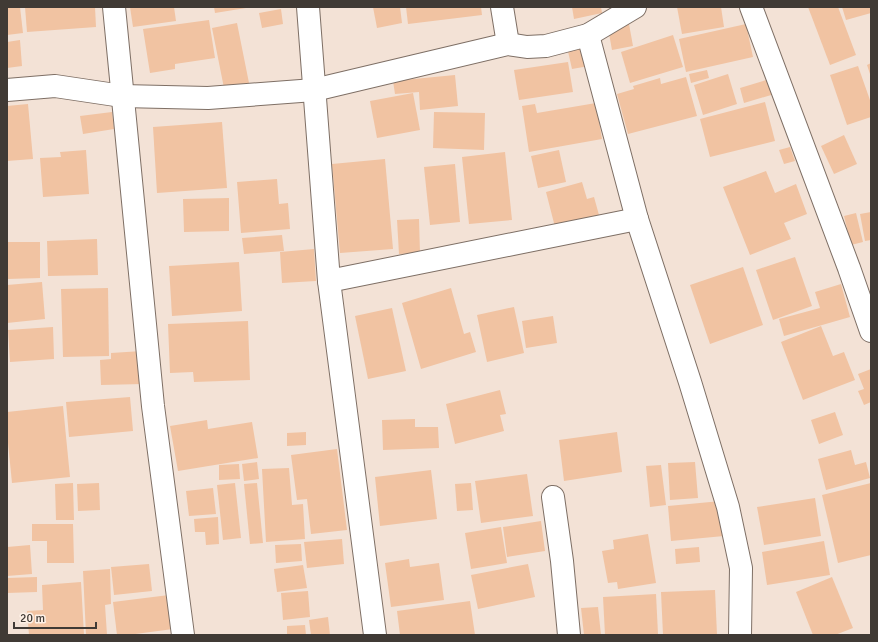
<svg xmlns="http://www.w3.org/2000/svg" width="878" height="642" font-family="Signika,sans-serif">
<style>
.building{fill:#f1c3a2}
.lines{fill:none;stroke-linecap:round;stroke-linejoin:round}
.street-casing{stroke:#7e6f65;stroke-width:24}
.street{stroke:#fff;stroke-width:22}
</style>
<rect width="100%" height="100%" fill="#f3e2d6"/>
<g class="building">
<polygon points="7,7 20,7 23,33 7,35"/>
<polygon points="25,7 95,7 96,27 27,32"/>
<polygon points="130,7 174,7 176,21 133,27"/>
<polygon points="214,7 246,7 246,8 215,13"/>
<polygon points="373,7 400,7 402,23 377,28"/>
<polygon points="406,7 481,7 482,15 408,24"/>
<polygon points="572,7 601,7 602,13 574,19"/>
<polygon points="677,7 721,7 724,27 682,34"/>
<polygon points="808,7 838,7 856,55 830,65"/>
<polygon points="842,7 871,7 871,13 846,20"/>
<polygon points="281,9 283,24 262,28 259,13"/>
<polygon points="209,20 215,58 175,64 175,69 150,73 143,29"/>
<polygon points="237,23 249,83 224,88 212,28"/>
<polygon points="629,24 633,46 612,50 608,28"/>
<polygon points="746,24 753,57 686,72 679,39"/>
<polygon points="673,35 683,67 630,83 621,52"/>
<polygon points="20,40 22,66 7,68 7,42"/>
<polygon points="584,44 589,66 572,69 567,47"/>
<polygon points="568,62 573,92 519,100 514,70"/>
<polygon points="871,63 871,77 867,65"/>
<polygon points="858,66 871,103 871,117 847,125 830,75"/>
<polygon points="707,70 709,78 691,83 689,74"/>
<polygon points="728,74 737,104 703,115 694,85"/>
<polygon points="455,75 458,106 420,110 419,92 395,94 393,81"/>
<polygon points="686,77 697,116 628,134 617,94 634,89 633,86 660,78 661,84"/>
<polygon points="773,78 778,93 744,103 740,88"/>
<polygon points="413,93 420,130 377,138 370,101"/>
<polygon points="765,102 775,141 710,157 700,119"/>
<polygon points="596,103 602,139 529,152 522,106 535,104 537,113"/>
<polygon points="28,104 33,159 7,161 7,106"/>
<polygon points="112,112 114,129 83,134 80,116"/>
<polygon points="434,112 485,113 484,150 433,148"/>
<polygon points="222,122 227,188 157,193 153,127"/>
<polygon points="844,135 857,164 834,174 821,146"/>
<polygon points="790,147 795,161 784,164 779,150"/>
<polygon points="86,150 89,194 43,197 40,158 61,157 60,152"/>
<polygon points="559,150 566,182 538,188 531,156"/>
<polygon points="505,152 512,220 469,224 462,157"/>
<polygon points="385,159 393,249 340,253 332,164"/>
<polygon points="455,164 460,222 430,225 424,167"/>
<polygon points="766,171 775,193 796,184 807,214 784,223 791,239 750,255 723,187"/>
<polygon points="277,179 279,204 288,203 290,229 241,233 237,182"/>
<polygon points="582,182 587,199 594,197 599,215 555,227 546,192"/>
<polygon points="229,198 229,231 184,232 183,199"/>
<polygon points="871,212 871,240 865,241 860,214"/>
<polygon points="856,213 863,242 851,245 844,216"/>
<polygon points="419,219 420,253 399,254 397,220"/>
<polygon points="282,235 284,251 244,254 242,238"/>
<polygon points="97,239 98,275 48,276 47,241"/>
<polygon points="7,242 40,242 40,278 7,279"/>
<polygon points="314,249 316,281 282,283 280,252"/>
<polygon points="795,257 812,306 773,320 756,270"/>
<polygon points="239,262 242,311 172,316 169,266"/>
<polygon points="743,267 763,325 710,344 690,285"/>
<polygon points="42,282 45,319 7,323 7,285"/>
<polygon points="841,284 850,317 784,336 779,319 820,308 815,292"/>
<polygon points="108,288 109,356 63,357 61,289"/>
<polygon points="451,288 464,334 470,332 476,352 421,369 402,303"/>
<polygon points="514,307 524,353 487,362 477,315"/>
<polygon points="392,308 406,371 368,379 355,316"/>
<polygon points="553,316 557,343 526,348 522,321"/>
<polygon points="248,321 250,380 194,382 193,372 170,373 168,324"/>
<polygon points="821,326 833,356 844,352 855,380 803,400 781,342"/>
<polygon points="53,327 54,359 10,362 8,330"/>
<polygon points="142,351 143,384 101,385 100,360 111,359 111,353"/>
<polygon points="871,369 871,402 864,405 858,391 864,389 858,374"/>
<polygon points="500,390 506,414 500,415 504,431 455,444 446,404"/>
<polygon points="130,397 133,431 69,437 66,402"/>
<polygon points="63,406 70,477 12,483 7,433 7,412"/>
<polygon points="835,412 843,435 819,444 811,420"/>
<polygon points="415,419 415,427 438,427 439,448 383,450 382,420"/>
<polygon points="207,420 208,429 252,422 258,458 178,471 170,426"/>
<polygon points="306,432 306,445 287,446 287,433"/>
<polygon points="617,432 622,472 564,481 559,440"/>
<polygon points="337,449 347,530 311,534 307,499 297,500 291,455"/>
<polygon points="851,450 855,465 866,462 870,478 826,490 818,459"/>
<polygon points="257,462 259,479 244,481 242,464"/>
<polygon points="695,462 698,498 670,500 668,463"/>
<polygon points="239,464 240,479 219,480 219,465"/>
<polygon points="661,465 666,505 650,507 646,466"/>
<polygon points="289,468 292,505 303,504 305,539 266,542 262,469"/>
<polygon points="431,470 437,519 380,526 375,477"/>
<polygon points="527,474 533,516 481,523 475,481"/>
<polygon points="73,483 74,520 56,520 55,484"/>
<polygon points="99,483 100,510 78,511 77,484"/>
<polygon points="235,483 241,538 223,540 217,485"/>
<polygon points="257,483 263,543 250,544 244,484"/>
<polygon points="471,483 473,510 457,511 455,484"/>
<polygon points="871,483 871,555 838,563 822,495"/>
<polygon points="213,488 216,514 189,516 186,491"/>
<polygon points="815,498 821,536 764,545 757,507"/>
<polygon points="721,501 724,536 671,541 668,506"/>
<polygon points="218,517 219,544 206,545 205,532 195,532 194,519"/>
<polygon points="541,521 545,551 507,557 503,527"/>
<polygon points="32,524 73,524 74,563 47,563 47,541 32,541"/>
<polygon points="501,527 507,563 471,569 465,533"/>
<polygon points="648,534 656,583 618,589 617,582 608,583 602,551 614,549 613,540"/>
<polygon points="342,539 344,564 307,568 304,542"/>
<polygon points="824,541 830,575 767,585 762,552"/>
<polygon points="301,544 302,561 276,563 275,545"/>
<polygon points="30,545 32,574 7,576 7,547"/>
<polygon points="699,547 700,562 676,564 675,549"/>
<polygon points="409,559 410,567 439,563 444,600 391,607 385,563"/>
<polygon points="149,564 152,591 114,595 111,567"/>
<polygon points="528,564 535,597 478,609 471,575"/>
<polygon points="303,565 307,588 277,592 274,569"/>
<polygon points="110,569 111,604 105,605 107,635 86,635 83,571"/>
<polygon points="37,577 37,592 7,593 7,578"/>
<polygon points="832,577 853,628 835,635 813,635 796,592"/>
<polygon points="81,582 84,635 29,635 27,611 43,610 42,585"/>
<polygon points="715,590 717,635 663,635 661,592"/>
<polygon points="308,591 310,617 283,620 281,593"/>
<polygon points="656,594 658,634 605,635 603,597"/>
<polygon points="169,595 173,629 128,635 117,635 113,602"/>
<polygon points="470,601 475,635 400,635 397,611"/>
<polygon points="598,607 601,635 584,635 581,608"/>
<polygon points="328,617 330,635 311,635 309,620"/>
<polygon points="305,625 306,635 287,635 287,626"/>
</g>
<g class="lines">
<defs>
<g id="street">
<polyline points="114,7 153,406 183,635"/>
<polyline points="308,7 329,281 375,635"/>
<polyline points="502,7 508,44"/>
<polyline points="751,7 849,268 871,331"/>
<polyline points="588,35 637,219 690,382 728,507 741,568 740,635"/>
<polyline points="7,90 55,86 122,96 208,98 314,90 508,44 527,47 546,46 588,35 635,7"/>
<polyline points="329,281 637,219"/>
<polyline points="553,497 562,561 569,635"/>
</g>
</defs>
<use href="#street" class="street-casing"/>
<use href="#street" class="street"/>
</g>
<rect width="878" height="642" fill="none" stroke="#403a35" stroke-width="16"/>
<path d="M14 622v6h82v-6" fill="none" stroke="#403a35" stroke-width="2"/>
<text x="20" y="622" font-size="12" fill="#403a35" stroke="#fef0e6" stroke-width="3" paint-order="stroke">20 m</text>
</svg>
